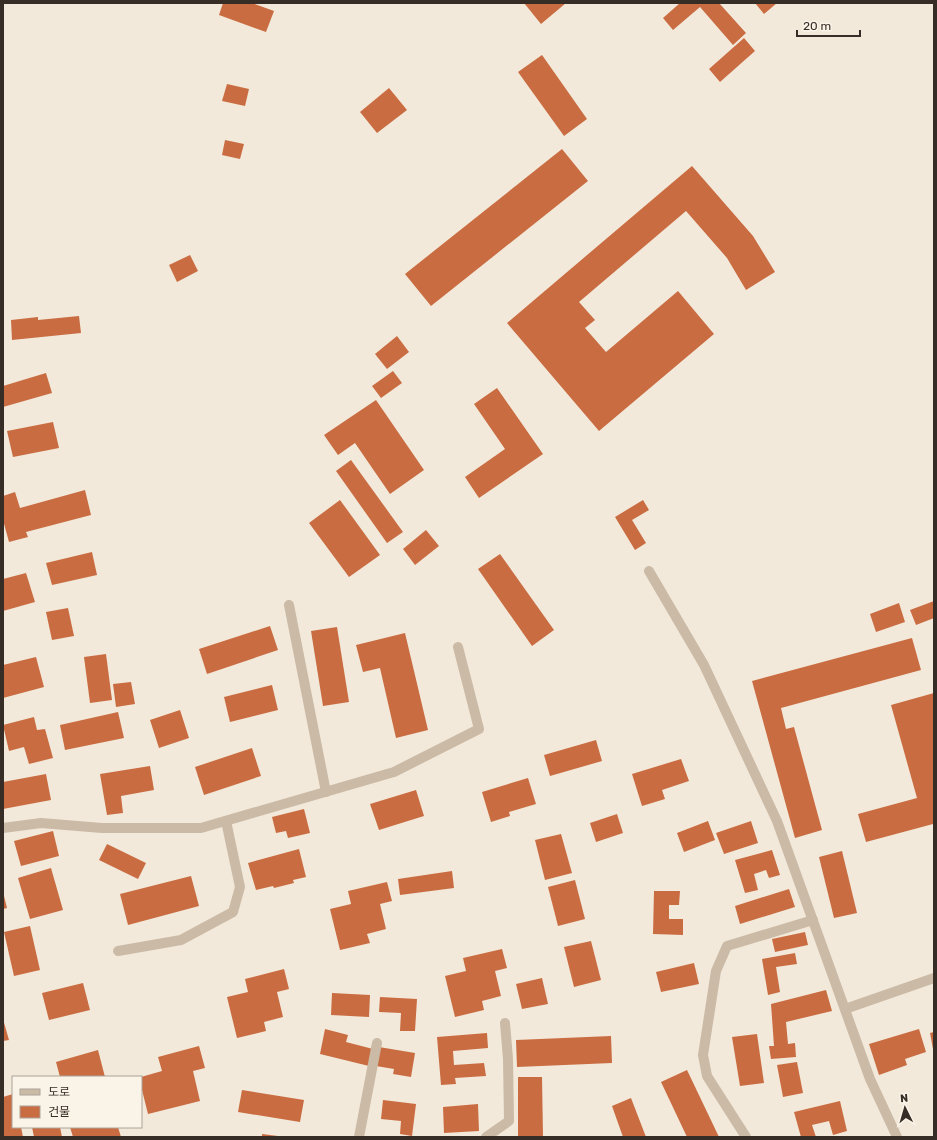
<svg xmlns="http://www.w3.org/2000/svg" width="937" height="1140" font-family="Rubik,'Noto Sans KR',sans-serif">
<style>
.building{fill:#ca6c41}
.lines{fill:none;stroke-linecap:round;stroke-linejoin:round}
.minor{stroke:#cbbaa6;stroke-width:10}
</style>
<rect width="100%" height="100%" fill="#f2e9da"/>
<g class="building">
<polygon points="223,3 252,3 274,11 266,32 219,15"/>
<polygon points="524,3 566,3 541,24"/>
<polygon points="680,3 719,3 746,33 733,45 700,7 673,30 663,18"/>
<polygon points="755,3 777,3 764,14"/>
<polygon points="744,38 755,51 720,82 709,69"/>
<polygon points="542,55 587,119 564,136 518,72"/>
<polygon points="227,84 249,89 245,106 222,101"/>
<polygon points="389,88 407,110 377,133 360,112"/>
<polygon points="225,140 244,144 240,159 222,155"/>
<polygon points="562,149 588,181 431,306 405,274"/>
<polygon points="692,166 753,236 775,272 746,290 727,258 686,211 579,302 595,320 585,328 606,352 678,291 714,334 599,431 507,323"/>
<polygon points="190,255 198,271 177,282 169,265"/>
<polygon points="79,316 81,333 12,340 11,320 38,317 38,320"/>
<polygon points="397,336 409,352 387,369 375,354"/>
<polygon points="393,371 402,383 381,398 372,386"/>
<polygon points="46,373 52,393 3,407 3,386"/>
<polygon points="497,388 543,454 479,498 465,477 505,449 474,404"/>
<polygon points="376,400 424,470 390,494 355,443 338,455 324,435"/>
<polygon points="53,422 59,448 13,457 7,431"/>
<polygon points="351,460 403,532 387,543 336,471"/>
<polygon points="85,490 91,515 26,532 28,537 9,542 3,520 3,496 15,492 20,508"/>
<polygon points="340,500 380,555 349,577 309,523"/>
<polygon points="643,500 649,510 632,520 646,543 635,550 615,517"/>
<polygon points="426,530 439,546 415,565 403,549"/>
<polygon points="92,552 97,575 52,585 46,563"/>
<polygon points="500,554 554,630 532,646 478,569"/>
<polygon points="26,573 35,602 3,611 3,579"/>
<polygon points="934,601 934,618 916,625 910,610"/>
<polygon points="899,603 905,622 876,632 870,614"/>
<polygon points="68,608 74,636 52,640 46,612"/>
<polygon points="270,626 278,650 207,674 199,649"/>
<polygon points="337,627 349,702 323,706 311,631"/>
<polygon points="405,633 428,730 396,738 380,668 363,672 356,645"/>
<polygon points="912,638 921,670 781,708 786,729 794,727 822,830 795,838 752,681"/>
<polygon points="106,654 112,700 90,703 84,657"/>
<polygon points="36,657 44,687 3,698 3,665"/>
<polygon points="131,682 135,704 116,707 113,684"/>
<polygon points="272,685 278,710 230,722 224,697"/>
<polygon points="934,693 934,827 933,824 866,842 858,814 917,798 891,705"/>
<polygon points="180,710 189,738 159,748 150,720"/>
<polygon points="118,712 124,738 65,750 60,725"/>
<polygon points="34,717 37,730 45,729 53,758 29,764 24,747 9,751 3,725"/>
<polygon points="596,740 602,761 550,776 544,755"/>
<polygon points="252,748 261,776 204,795 195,767"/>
<polygon points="681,759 689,781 662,790 665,799 642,806 632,774"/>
<polygon points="150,766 154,790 121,796 123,813 107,815 100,774"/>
<polygon points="46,774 51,800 3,809 3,782"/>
<polygon points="528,778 536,804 509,812 510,816 491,822 482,792"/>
<polygon points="416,790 424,816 379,830 370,804"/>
<polygon points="304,809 310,833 288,838 286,831 276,833 272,817"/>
<polygon points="617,814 623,833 596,842 590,823"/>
<polygon points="708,821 715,840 684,852 677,833"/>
<polygon points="751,821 758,843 724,854 716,833"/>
<polygon points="53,831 59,856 21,866 14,841"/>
<polygon points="561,834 572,873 545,880 535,840"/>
<polygon points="107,844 146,863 138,879 99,860"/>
<polygon points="299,849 306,877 293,880 294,883 274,888 273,886 256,890 248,863"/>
<polygon points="772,850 780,875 769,878 766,870 754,874 758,890 745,893 735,860"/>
<polygon points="842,851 857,913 834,918 819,857"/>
<polygon points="51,868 63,910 30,919 18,878"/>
<polygon points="452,871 454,888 400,895 398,879"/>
<polygon points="191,876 199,906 128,925 120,894"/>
<polygon points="575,880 585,919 558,926 548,887"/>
<polygon points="387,882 392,901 380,904 386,929 367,934 370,943 340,950 330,909 351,904 348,891"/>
<polygon points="789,889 795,907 740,924 735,906"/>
<polygon points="654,891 680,891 679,905 669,905 669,919 683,919 683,935 653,934"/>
<polygon points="3,892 7,908 3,909"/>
<polygon points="30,926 40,970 14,976 4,932"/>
<polygon points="805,932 808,945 775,952 772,939"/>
<polygon points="591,941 601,980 574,987 564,947"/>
<polygon points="502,949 507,968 495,971 501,996 482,1001 484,1010 455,1017 445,976 466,971 463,958"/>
<polygon points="795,953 797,964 776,967 780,992 768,995 762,959"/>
<polygon points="694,963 699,984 661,992 656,972"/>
<polygon points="284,969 289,989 277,992 283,1017 264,1022 266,1031 237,1038 227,997 248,992 245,979"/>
<polygon points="542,978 548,1004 522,1009 516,984"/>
<polygon points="83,983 90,1010 49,1020 42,993"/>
<polygon points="826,990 832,1011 786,1022 788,1044 795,1043 796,1057 771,1059 769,1046 774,1046 771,1004"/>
<polygon points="332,993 370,995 369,1017 331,1015"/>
<polygon points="380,997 417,999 415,1031 400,1031 401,1013 379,1012"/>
<polygon points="3,1019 9,1040 3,1041"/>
<polygon points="325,1029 348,1035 346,1042 373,1049 369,1066 320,1054"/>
<polygon points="919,1029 926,1052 905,1059 907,1065 879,1075 869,1044"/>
<polygon points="934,1032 934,1049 933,1049 930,1033"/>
<polygon points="487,1033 488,1048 453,1051 454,1065 484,1063 486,1076 455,1078 456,1084 441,1085 437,1037"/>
<polygon points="757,1034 764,1083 740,1086 732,1037"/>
<polygon points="611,1036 612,1063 517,1067 516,1040"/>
<polygon points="199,1046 205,1068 193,1071 200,1101 148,1114 141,1086 141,1077 162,1071 158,1057"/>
<polygon points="379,1047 415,1053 411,1077 393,1074 394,1069 376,1066"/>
<polygon points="98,1050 105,1077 60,1077 56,1062"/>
<polygon points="797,1062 803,1093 783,1097 777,1065"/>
<polygon points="687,1070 719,1137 687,1137 661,1082"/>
<polygon points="518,1077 542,1077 543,1137 518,1137"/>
<polygon points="242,1090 304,1100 300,1122 238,1112"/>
<polygon points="13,1094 13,1127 21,1127 23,1137 3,1137 3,1097"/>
<polygon points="631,1098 646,1137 623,1137 612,1106"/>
<polygon points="383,1100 416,1104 412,1136 400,1134 401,1121 381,1119"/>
<polygon points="840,1101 847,1131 833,1135 829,1121 812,1125 816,1137 801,1137 794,1112"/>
<polygon points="478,1104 479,1131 444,1133 443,1107"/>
<polygon points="32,1127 60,1127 62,1137 34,1137"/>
<polygon points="70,1127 118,1127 121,1137 73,1137"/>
<polygon points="262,1134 278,1136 278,1137 262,1137"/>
</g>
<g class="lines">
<g class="minor">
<polyline points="649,571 704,665 777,821 870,1079 897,1137"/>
<polyline points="289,605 326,792"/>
<polyline points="3,828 41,823 102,828 201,828 394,772 479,729 458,647"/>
<polyline points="118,951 181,940 233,912 240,887 226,821"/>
<polyline points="845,1009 934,978"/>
<polyline points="359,1137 377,1043"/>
<polyline points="486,1137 509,1121 508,1059 505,1023"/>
<polyline points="746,1137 707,1076 703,1055 716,971 727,946 813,920"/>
</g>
</g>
<rect width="937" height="1140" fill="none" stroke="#372d27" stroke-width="8"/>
<rect x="12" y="1076" width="130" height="52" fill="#faf3e7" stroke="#aca49a"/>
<rect x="20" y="1089" width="20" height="6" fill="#cbbaa6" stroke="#aca49a"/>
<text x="48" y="1096" font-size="12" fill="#372d27">도로</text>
<rect x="20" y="1106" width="20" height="12" fill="#ca6c41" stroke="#aca49a"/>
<text x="48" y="1116" font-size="12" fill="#372d27">건물</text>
<g transform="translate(905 1108) rotate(355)" stroke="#faf3e7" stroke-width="3" paint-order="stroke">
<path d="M0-3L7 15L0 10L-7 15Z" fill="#372d27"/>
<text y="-6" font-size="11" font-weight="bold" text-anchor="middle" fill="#372d27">N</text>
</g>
<path d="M797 30v6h63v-6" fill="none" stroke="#372d27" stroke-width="2"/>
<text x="803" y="30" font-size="12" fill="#372d27" stroke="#faf3e7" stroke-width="3" paint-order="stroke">20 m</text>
</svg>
